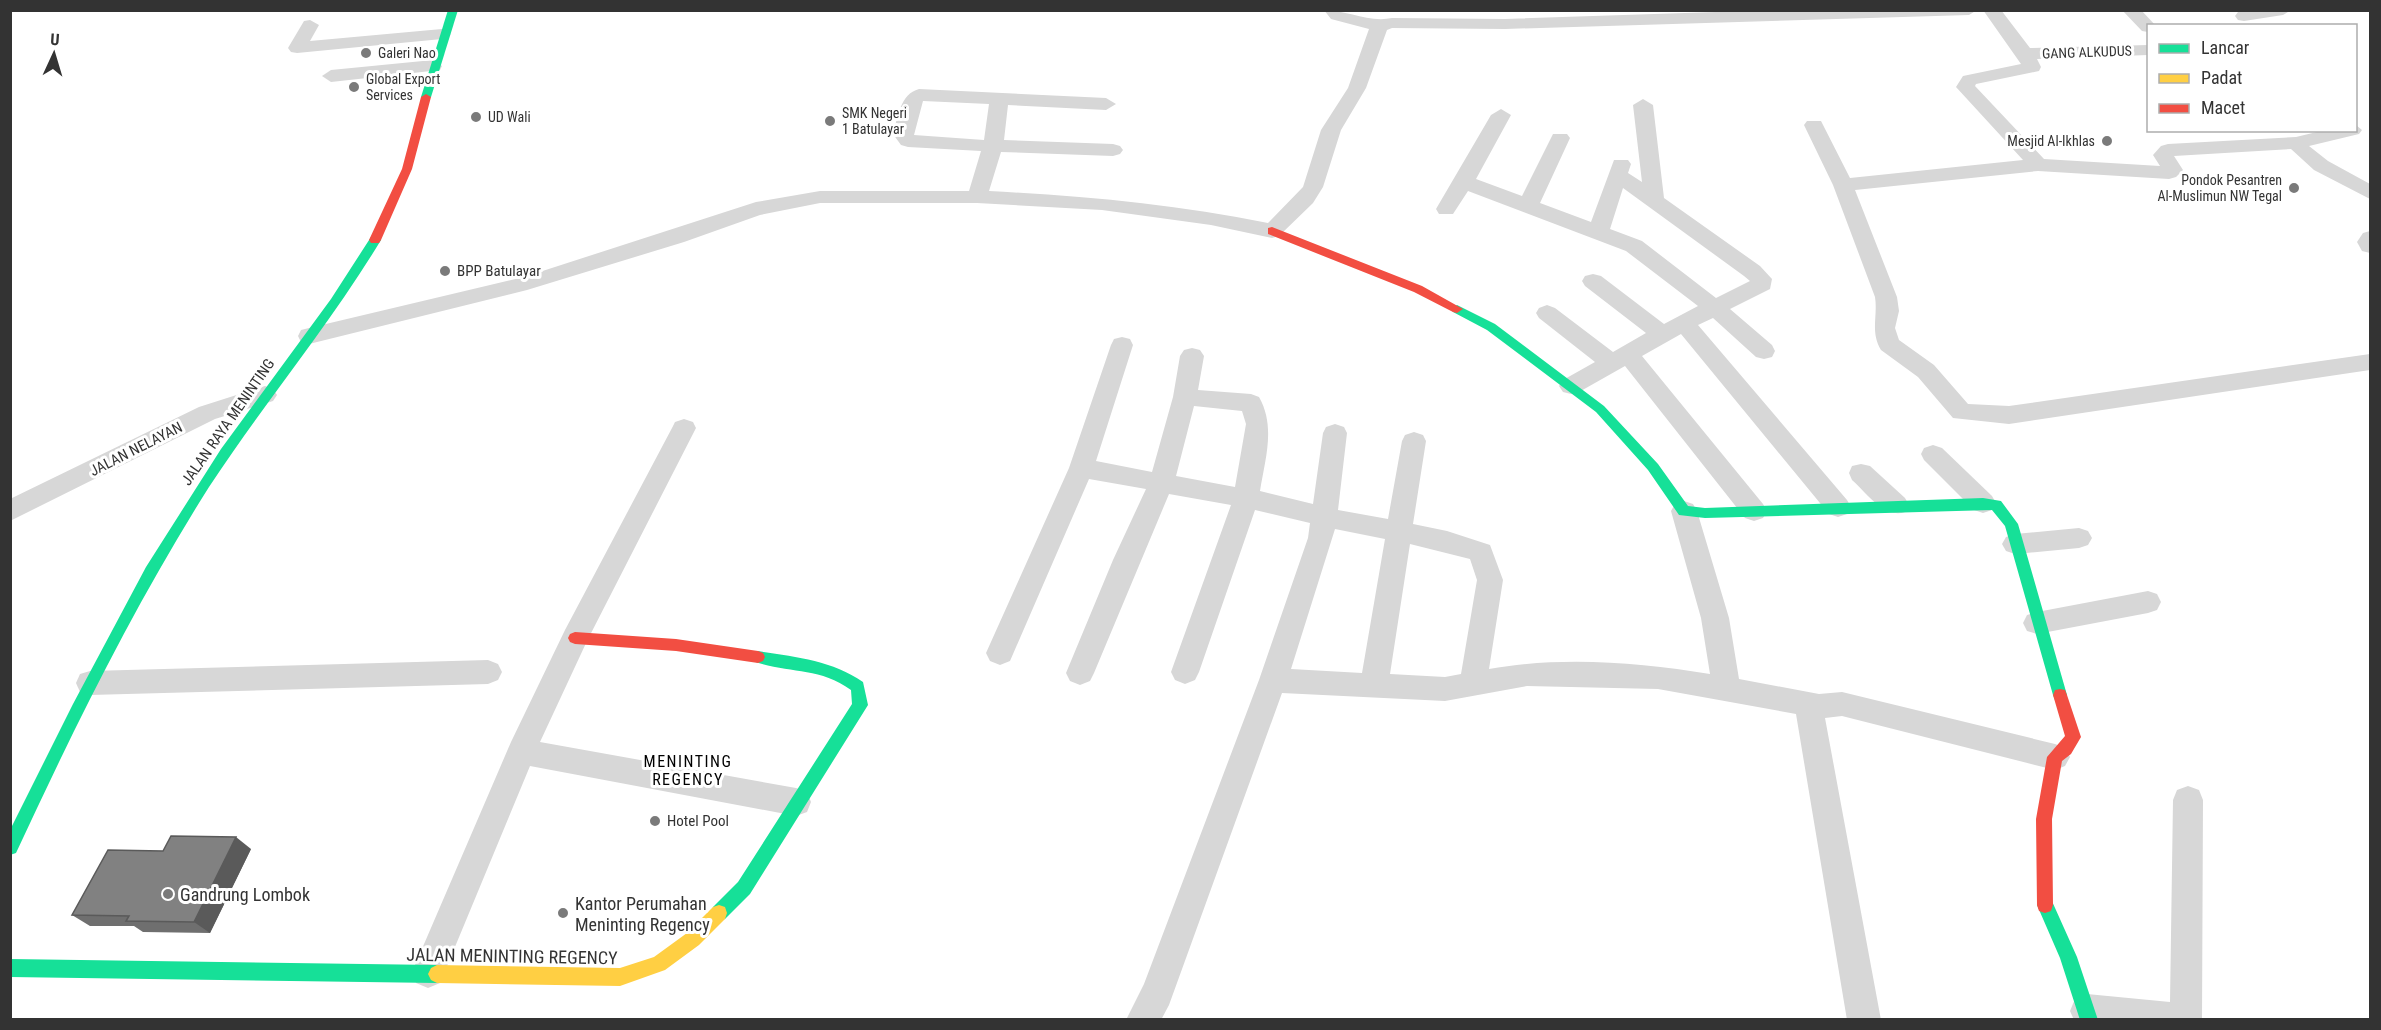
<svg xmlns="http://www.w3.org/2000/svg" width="2381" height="1030" font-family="'Roboto Condensed',sans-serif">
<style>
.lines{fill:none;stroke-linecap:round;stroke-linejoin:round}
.street{fill:#d7d7d7;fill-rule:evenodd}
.fast{fill:#16e098;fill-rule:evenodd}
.slow{fill:#ffcf43;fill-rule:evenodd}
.jam{fill:#f24e42;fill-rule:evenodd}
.wall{fill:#6f6f6f}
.shaded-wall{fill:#5a5a5a}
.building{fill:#818181;stroke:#5a5a5a;stroke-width:1.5}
.poi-dot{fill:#7a7a7a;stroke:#fff;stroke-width:2}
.labels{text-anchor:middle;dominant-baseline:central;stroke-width:6;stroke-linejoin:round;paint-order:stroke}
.far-street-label{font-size:14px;fill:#333;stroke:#fff}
.far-poi-label{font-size:14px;fill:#333;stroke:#fff;text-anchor:start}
.poi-label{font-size:15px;fill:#333;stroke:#fff;text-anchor:start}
.street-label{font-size:15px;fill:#333;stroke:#fff}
.neighbourhood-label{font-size:16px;letter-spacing:1.5px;fill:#000;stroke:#fff}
.near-poi-label{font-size:18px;fill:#333;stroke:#fff;text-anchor:start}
.near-street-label{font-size:18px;fill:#333;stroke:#fff}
</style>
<rect width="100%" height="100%" fill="#fff"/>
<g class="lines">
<g class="street">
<path d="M1324,10c23,0 45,13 68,8l113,1 272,-9h200l-8,5 -464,14 -113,-1 -5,2 -21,58 -25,42 -18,57 -10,16 -34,33 -7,2 -61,-13 -109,-15 -125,-7h-157l-60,12 -76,27 -157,48 -218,54 -8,-2 -3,-6 3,-6 8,-2 215,-51 232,-75 64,-11h149l12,-40 -73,-4 -7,-2 -8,-11c5,-17 7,-40 26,-45l187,9 10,6 -10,6 -98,-5 -4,35 109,4 7,2 3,4 -3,4 -7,2 -112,-4 -12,39c94,5 186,13 279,32l35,-36 18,-57 27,-42 21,-59 -38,-10zM923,101l66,3 -5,36 -70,-5z"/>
<path d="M1983,10h18l29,38 118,-3v10l-111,4 4,8 -2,4 -63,13 -1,2 69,73 116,7 -7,-11 8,-9 7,-2 128,-7 29,-7h31v-5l6,5 -3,4 -50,12 19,15 42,23v15l-56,-29 -23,-21 -117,7 9,14 -7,7 -7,2 -131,-8 -183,19 42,107 2,14 -4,17 4,12 35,25 34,39 41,2 361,-52v16l-361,54 -56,-6 -35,-41 -37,-27c-11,-18 -3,-34 -6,-53l-42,-112 -29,-60 3,-4h14l29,57 173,-18 -67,-73 7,-11 58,-12z"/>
<polygon points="2122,10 2141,10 2156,26 2148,26 2148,32 2142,31"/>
<polygon points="2245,10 2291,10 2283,15 2244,21 2238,20 2235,16 2238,12"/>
<polygon points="310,20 319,25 310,41 442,29 451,34 442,39 297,53 291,52 288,48 304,21"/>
<polygon points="433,60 442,66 440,70 331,82 322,76 331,70"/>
<path d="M1643,99l10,6 11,93 96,68 12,13 -2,10 -40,20 42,36 3,6 -3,6 -8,2 -8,-2 -43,-39 -15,7 149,175 4,7 -4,7 -9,3 -9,-3 -148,-180 -39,22 121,148 4,7 -4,7 -9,3 -9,-3 -120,-152 -46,26 -8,2 -8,-2 -4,-6 4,-6 32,-18 -56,-44 -3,-5 3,-5 8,-3 8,3 58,44 33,-19 -61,-47 -3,-5 3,-5 8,-2 8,2 63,48 34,-18 -72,-55 -158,-60 -15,23h-14l-3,-5 55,-94 10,-6 10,6 -35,64 46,17 31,-62h14l3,4 -30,65 51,19 23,-62h14l3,4 -3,9 14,9 -9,-77zM1623,188l121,88 6,5 -34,17 -74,-57 -32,-12z"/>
<polygon points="2370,231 2370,253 2362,251 2357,242 2363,233"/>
<path d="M1122,337l8,2 3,6 -37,116 56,11 21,-75 7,-41 4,-6 8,-2 8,2 4,6 -6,34 53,4 8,3c17,30 6,62 1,94l53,13 10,-71 3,-6 9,-3 9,3 3,6 -9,77 50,9 14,-78 3,-6 9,-3 9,3 3,6 -13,83 34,7 43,14 13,35 -14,89c72,-13 149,-7 221,5l-9,-56 -30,-107 4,-7 9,-3 9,3 4,7 32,107 10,61 80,15 23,-2 213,52 10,4 5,9 -5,9 -10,4 -213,-54 -17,2 56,302h-34l-51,-306 -138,-25 -131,-3 -82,15 -163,-8 -113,312 -8,15h-35l18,-36 115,-304 49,-142 2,-15 -55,-13 -56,162 -4,8 -10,4 -10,-4 -4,-8 60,-167 -62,-11 -75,179 -4,8 -10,4 -10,-4 -4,-8 47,-113 33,-71 -57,-10 -79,182 -10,4 -10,-4 -4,-8 83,-185 42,-123 3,-6zM1194,406l48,5 4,13 -11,63 -59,-11zM1335,529l50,10 -23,134 -71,-4zM1410,544l60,15 7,21 -16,94 -16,3 -55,-3z"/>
<polygon points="265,386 273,389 277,395 273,401 215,419 10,521 10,499 199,407"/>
<polygon points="684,419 693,422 696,428 587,641 540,742 796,788 807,792 811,802 807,812 796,816 530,766 440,983 428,988 416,983 412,972 511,742 565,630 672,428 675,422"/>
<polygon points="1933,445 1942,448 1992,496 1996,503 1992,510 1983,513 1974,510 1924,460 1921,454 1924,448"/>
<path d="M1861,464l9,2 35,32 4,7 -4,7c-21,7 -38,-19 -53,-32l-3,-7 3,-7z"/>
<polygon points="2079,528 2088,531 2092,538 2088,545 2079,548 2015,554 2006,551 2002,544 2006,537 2015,534"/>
<polygon points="2148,591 2157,594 2161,602 2157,610 2148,613 2037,634 2027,631 2023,623 2027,615 2037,612"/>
<polygon points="488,660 498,664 502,672 498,680 488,684 90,695 80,692 76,683 80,674 90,671"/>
<polygon points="2188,786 2199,790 2203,800 2202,1020 2074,1020 2070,1011 2075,999 2087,994 2170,1002 2173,800 2177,790"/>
</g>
<g class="fast">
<polygon points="448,10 458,10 431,97 426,100 422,99 421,97"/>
<path d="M375,236l6,4c-52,86 -117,163 -172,247 -74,117 -135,241 -193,366l-6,2v-25l63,-126 73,-137 75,-118 110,-150 40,-62z"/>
<polygon points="1457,305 1495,324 1604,406 1658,464 1688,506 1705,508 1983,498 2001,501 2018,524 2067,695 2065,700 2060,701 2055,700 2053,695 2005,526 1992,510 1705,518 1679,515 1648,470 1596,412 1487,330 1453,312 1451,309"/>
<path d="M758,651c37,6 74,9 105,31l5,23 -118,189 -25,25 -6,2 -6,-2 -2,-6 2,-6 25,-25 114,-178 -1,-14c-33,-24 -63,-16 -98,-29l-2,-4 2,-4z"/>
<polygon points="2045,897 2051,899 2077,957 2098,1020 2080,1020 2060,958 2037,905 2039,899"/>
<polygon points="10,959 437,965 443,968 446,974 443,980 437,983 10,977"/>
</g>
<polygon class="slow" points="719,905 725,907 727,913 725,919 699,945 665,970 620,986 437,983 431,980 428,974 431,968 437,965 620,968 654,957 687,933 713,907"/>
<g class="jam">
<polygon points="426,94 431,97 412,169 381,240 379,243 371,243 369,240 402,169 421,97"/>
<polygon points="1272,227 1422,286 1463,309 1457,313 1453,312 1414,292 1268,234 1268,228"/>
<polygon points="575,632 676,639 758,651 763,653 765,657 763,661 758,663 676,651 575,644 570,642 568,638 570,634"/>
<polygon points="2060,689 2065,690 2067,695 2081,737 2071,754 2062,761 2052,819 2053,905 2051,911 2045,913 2039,911 2037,905 2036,819 2047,757 2065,736 2053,695 2055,690"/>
</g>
</g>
<polygon class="wall" points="251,849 210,933 143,932 134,926 90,926 72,915"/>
<polygon class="shaded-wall" points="236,837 251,849 210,933 194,922"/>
<polygon class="building" points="171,836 236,837 194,922 126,921 129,916 72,915 108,850 163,851"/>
<g class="poi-dot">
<circle cx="366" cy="53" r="6"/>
<circle cx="354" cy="87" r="6"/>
<circle cx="476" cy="117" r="6"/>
<circle cx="830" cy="121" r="6"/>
<circle cx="2107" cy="141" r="6"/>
<circle cx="2294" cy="188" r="6"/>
<circle cx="445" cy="271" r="6"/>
<circle cx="655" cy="821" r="6"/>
<circle cx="168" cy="894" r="6"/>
<circle cx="563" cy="913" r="6"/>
</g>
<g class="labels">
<g class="far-street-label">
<text transform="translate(2087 52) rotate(-2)">GANG ALKUDUS</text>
</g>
<g class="far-poi-label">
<text x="378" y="53">Galeri Nao</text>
<text x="366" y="79">Global Export<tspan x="366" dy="16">Services</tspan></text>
<text x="842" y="113">SMK Negeri<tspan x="842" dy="16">1 Batulayar</tspan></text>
<text x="488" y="117">UD Wali</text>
<text x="2095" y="141" text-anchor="end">Mesjid Al-Ikhlas</text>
<text x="2282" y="180" text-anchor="end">Pondok Pesantren<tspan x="2282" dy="16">Al-Muslimun NW Tegal</tspan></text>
</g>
<g class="poi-label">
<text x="457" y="271">BPP Batulayar</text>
<text x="667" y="821">Hotel Pool</text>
</g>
<g class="street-label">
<text transform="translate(228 422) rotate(-55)">JALAN RAYA MENINTING</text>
<text transform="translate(136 449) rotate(-27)">JALAN NELAYAN</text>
</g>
<g class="neighbourhood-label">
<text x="688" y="761">MENINTING<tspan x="688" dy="18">REGENCY</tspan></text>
</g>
<g class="near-poi-label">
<text x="180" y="894">Gandrung Lombok</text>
<text x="575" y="903">Kantor Perumahan<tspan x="575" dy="21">Meninting Regency</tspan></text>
</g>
<g class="near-street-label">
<text transform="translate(512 956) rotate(1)">JALAN MENINTING REGENCY</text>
</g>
</g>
<rect width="2381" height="1030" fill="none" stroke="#333333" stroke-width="24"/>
<rect x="2147" y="24" width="210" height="108" fill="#ffffff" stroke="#adadad" stroke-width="1.5"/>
<rect x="2159" y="44" width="30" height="9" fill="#16e098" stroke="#adadad" stroke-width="1.5"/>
<text x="2201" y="54" font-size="18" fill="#333333">Lancar</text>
<rect x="2159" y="74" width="30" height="9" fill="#ffcf43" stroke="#adadad" stroke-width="1.5"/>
<text x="2201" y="84" font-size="18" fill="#333333">Padat</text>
<rect x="2159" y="104" width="30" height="9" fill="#f24e42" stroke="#adadad" stroke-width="1.5"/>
<text x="2201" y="114" font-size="18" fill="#333333">Macet</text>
<g transform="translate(54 54) rotate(4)" stroke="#ffffff" stroke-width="4.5" paint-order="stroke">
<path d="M0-4.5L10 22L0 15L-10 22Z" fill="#333333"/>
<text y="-9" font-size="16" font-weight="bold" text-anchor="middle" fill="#333333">U</text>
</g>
</svg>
